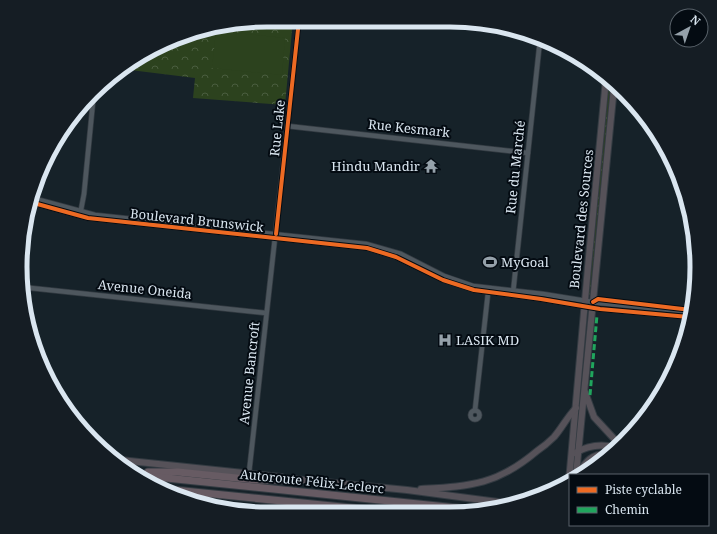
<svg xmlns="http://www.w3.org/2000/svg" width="717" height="534" font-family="'Noto Serif',serif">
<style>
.grass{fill:url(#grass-dots)}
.park{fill:url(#park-crowns)}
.garden{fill:#2c421e}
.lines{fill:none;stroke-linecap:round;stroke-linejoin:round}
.minor-casing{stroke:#333b42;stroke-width:6}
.major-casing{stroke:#333b42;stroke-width:8}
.highway-casing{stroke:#333b42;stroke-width:9}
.minor{stroke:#4e575e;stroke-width:4.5}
.major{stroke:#565259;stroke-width:6}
.highway{stroke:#675b63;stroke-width:7}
.quiet{stroke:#20a55d;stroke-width:3;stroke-dasharray:6 3;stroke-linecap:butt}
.cycleway-casing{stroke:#040b12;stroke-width:6}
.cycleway{stroke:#ed6a23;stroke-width:4}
.labels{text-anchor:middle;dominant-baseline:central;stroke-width:4;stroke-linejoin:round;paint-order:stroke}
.street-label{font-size:13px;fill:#dae6f0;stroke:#040b12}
.poi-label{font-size:13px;fill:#dae6f0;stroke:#040b12;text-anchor:start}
.rim{fill:none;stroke:#dae6f0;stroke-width:5}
</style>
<defs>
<pattern id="grass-dots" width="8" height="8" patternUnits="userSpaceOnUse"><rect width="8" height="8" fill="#2c421e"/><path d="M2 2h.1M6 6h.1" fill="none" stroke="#4a5d3f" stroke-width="1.8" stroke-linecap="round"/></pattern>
<pattern id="park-crowns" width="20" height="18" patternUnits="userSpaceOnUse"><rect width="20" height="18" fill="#2c421e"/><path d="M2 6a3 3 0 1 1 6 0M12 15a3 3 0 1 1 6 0" fill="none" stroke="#4a5d3f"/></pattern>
</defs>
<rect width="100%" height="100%" fill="#162229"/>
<polygon class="grass" points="609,82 611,84 590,295 588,294"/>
<polygon class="park" points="267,20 293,20 285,105 193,98 195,78 122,69 143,53 203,28"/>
<g class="garden">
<polygon points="216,31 285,38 282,75 212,68"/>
<polygon points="160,46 158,61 136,59 143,53"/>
</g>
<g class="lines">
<defs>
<g id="minor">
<polyline points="287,126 528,153"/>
<polyline points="32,198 95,215 366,244 401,254 444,276 473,286 543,294 599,303 691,312"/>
<polyline points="30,202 88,218 367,248 396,257 443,280 474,290 541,299 600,309 689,317"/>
<polyline points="689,205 688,218 690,228"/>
<polyline points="80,215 84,194 94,91"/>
<polyline points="21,287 266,313"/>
<polyline points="513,293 540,40"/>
<polyline points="475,410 488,293"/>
<circle cx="475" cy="415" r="4.5"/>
<polyline points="249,473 299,20"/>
</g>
<g id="major">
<polyline points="585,392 594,417 618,443"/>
<path d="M575,453c12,-7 26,-9 39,-6"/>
<polyline points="120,460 281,477"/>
<polyline points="576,475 614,87"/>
<path d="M577,475c8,-12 14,-22 31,-21"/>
<polyline points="294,479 407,490 513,504"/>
<polyline points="569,481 588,267 606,79"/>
<path d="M421,489c50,-3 76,-4 116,-38 6,-4 12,-9 17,-14 8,-9 13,-20 22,-29"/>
<polyline points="219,508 266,513"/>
</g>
<g id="highway">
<polyline points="148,472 178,472 257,480 298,480"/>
<polyline points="137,475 486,511"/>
<polyline points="164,489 391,512"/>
<polyline points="192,501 204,502 221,508"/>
</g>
</defs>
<use href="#minor" class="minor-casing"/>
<use href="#major" class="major-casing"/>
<use href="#highway" class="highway-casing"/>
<use href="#minor" class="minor"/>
<use href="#major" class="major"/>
<use href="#highway" class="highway"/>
<polyline class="quiet" points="590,395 597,315"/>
<defs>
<g id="cycleway">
<polyline points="30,202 88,218 367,248 396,257 443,280 474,290 541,299 600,309 689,317"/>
<polyline points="276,234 299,20"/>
<polyline points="593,302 598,299 691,310"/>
</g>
</defs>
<use href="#cycleway" class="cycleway-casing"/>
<use href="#cycleway" class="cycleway"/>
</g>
<defs>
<symbol id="temple-bare" viewBox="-9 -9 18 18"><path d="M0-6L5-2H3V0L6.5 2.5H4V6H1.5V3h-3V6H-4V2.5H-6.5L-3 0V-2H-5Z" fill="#95a1aa" stroke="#040b12" stroke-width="2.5" paint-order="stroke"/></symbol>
<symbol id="stadium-bare" viewBox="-9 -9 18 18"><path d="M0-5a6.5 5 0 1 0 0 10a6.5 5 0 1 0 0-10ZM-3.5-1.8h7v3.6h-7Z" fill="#95a1aa" stroke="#040b12" stroke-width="2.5" paint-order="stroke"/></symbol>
<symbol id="hospital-bare" viewBox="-9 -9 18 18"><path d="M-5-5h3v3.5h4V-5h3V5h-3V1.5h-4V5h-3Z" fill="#95a1aa" stroke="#040b12" stroke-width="2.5" paint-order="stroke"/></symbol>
</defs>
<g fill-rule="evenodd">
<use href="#temple-bare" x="421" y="156" width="20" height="20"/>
<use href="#stadium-bare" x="480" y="252" width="20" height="20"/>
<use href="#hospital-bare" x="435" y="330" width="20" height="20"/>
</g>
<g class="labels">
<g class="street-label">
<text transform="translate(277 128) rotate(-84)">Rue Lake</text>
<text transform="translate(409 128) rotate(6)">Rue Kesmark</text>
<text transform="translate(515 167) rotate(-84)">Rue du Marché</text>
<text transform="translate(581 219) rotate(-84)">Boulevard des Sources</text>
<text transform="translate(197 220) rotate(6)">Boulevard Brunswick</text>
<text transform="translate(145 289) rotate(6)">Avenue Oneida</text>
<text transform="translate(249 373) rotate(-84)">Avenue Bancroft</text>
<text transform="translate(312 481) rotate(6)">Autoroute Félix-Leclerc</text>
</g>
<g class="poi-label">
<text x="420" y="166" text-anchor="end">Hindu Mandir</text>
<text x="501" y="262">MyGoal</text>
<text x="456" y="340">LASIK MD</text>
</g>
</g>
<path d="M0 0H717V534H0ZM267 27H450A240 240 0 0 1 690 267V267A240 240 0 0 1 450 507H267A240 240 0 0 1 27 267V267A240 240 0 0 1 267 27Z" fill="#151d24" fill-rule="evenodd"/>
<path class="rim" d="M267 27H450A240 240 0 0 1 690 267V267A240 240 0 0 1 450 507H267A240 240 0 0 1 27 267V267A240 240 0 0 1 267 27Z"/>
<rect x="569" y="474" width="140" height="52" fill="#040b12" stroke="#5a636b"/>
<rect x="577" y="487" width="20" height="6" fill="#ed6a23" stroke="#5a636b"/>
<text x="605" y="494" font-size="12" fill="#dae6f0">Piste cyclable</text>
<rect x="577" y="507" width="20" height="6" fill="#20a55d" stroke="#5a636b"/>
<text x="605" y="514" font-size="12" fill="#dae6f0">Chemin</text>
<g transform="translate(689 28) rotate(40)"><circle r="19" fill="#040b12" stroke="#5a636b"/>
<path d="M0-3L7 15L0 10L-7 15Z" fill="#95a1aa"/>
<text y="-6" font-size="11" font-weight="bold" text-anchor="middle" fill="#dae6f0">N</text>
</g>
</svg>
